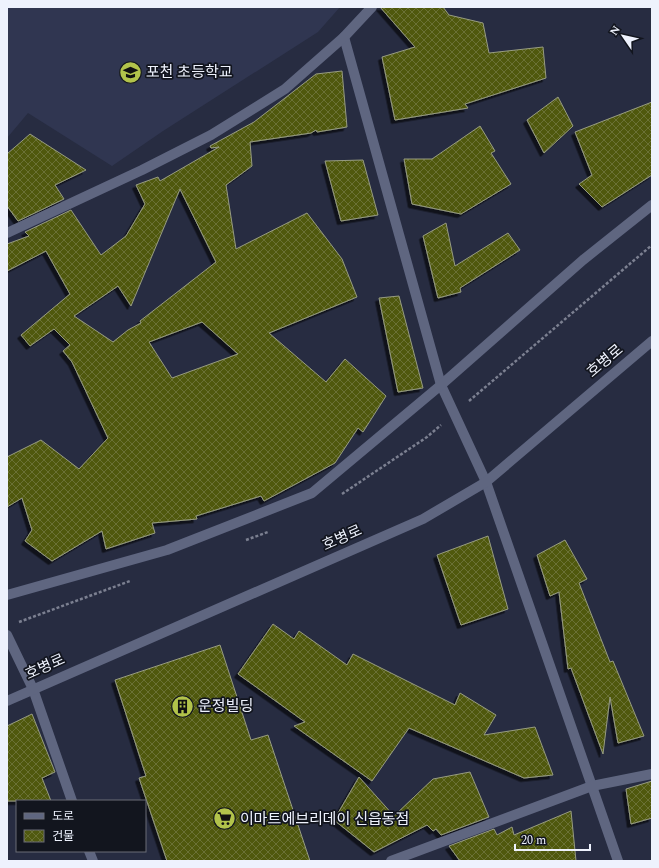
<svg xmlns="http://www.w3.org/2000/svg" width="659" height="868" font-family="Spectral,'Noto Sans KR',serif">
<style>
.built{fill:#303651}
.building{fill:url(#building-cross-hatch);stroke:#979c81;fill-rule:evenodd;filter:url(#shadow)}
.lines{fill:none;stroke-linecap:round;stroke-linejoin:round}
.path{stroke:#7c8091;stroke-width:2.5;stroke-dasharray:3 2;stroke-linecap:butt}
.minor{stroke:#5f6680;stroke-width:10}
.labels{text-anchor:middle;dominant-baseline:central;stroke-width:3.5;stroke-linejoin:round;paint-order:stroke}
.poi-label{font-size:15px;fill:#eef2fd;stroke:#12151e;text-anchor:start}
.street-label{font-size:15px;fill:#eef2fd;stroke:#12151e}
</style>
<defs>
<pattern id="building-cross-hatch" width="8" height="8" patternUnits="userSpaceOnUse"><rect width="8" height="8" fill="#505910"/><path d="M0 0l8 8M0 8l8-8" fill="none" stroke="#6a7134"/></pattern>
<filter id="shadow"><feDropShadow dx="-3.5" dy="3.5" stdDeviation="0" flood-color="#0009"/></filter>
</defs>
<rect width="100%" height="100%" fill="#272c41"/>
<polygon class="built" points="7,7 340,7 318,32 163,131 112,166 28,113 7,138"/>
<g class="building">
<polygon points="380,7 443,7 449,15 483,23 489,53 543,47 546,78 465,104 468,108 395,120 382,57 415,47"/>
<path d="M342,71l5,56 -30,5 -1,-2 -5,3 -61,9 2,24 -26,19 10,64 71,-36 35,46 15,38 -88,36 57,49 19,-23 41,37 -23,36 -5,-4 -23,35 -71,38 -3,-5 -65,20 1,3 -45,4 3,10 -49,16 -4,-18 -50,30 -27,-20 7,-11 -10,-32 -15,9v-50l34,-17 38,29 29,-31 -36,-76 -9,-11 7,-6 -16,-16 -24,17 -9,-11 49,-41 -24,-43 -39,20v-27l22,-8 -4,-4 46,-22 30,45 25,-19 19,-32 -9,-19 22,-8 2,4 59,-34 -8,1 -1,-2 44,-24 62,-48zM180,189l36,73 -76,59 1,2 -13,7 -15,12 -39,-26 44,-30 13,20zM202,322l36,32 -66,24 -23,-36z"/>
<polygon points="558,97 573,126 544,153 527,120"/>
<polygon points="652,102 652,175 602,207 579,184 592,175 575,132"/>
<polygon points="480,126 495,151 491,153 511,184 461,214 412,204 404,159 432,159"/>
<polygon points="30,134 86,170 55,185 64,199 18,221 7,206 7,154"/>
<polygon points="363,160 378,215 341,221 325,161"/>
<polygon points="446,223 455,266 508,233 520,250 460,288 461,292 438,298 423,236"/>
<polygon points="399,296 423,388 398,392 379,298"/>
<polygon points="488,536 508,609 461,625 437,555"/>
<polygon points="565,540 587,579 579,583 610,662 613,661 644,736 618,743 610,697 603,754 571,668 568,669 559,592 550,596 537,555"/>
<polygon points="273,624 294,639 299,631 347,665 353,654 455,705 460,693 496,715 484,735 535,727 553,775 524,778 409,728 372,781 294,726 305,722 238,674"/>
<polygon points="220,645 251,740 268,735 310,861 167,861 139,778 146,776 115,680"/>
<polygon points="32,714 55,772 42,778 51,801 7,801 7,726"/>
<polygon points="470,772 489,817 441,835 436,829 433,831 427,825 374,852 334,820 359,777 394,816 433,779"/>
<polygon points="652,781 652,818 631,824 626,789"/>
<polygon points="571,811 576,861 460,861 449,846 494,829 497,835 512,827 514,835"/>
</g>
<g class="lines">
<g class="path">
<polyline points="469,401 652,245"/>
<polyline points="342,494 427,437 441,425"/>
<polyline points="246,540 268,532"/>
<polyline points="19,622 130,581"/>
</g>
<g class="minor">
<polyline points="344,37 441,385 486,482 618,861"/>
<polyline points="7,233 142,170 211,135 285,89 344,37 372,7"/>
<polyline points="7,595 167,550 312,493 441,385 583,260 652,205"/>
<polyline points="7,635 33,689 72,801"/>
<polyline points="7,701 423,519 486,482 652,341"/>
<polyline points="89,851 93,861"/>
<polyline points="391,861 592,786 652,774"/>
</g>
</g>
<defs>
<symbol id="school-disc" viewBox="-11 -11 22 22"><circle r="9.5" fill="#b2c34b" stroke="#12151e"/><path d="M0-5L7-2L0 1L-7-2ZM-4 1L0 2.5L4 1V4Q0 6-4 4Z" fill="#111"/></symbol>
<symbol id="building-disc" viewBox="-11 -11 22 22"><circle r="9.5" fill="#b2c34b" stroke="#12151e"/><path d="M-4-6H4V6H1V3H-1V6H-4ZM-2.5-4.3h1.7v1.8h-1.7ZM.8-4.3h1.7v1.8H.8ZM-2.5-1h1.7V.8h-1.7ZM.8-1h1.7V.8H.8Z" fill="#111"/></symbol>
<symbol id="supermarket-disc" viewBox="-11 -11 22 22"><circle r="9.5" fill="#b2c34b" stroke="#12151e"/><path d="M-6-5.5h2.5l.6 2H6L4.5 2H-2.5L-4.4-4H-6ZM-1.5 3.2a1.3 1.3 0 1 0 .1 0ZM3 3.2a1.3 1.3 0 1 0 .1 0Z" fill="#111"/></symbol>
</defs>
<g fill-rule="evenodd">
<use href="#school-disc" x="118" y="60" width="25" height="25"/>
<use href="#building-disc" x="170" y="694" width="25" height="25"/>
<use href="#supermarket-disc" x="212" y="806" width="25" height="25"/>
</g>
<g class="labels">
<g class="poi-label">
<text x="146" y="72">포천 초등학교</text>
<text x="198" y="706">운정빌딩</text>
<text x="240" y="819">이마트에브리데이 신읍동점</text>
</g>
<g class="street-label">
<text transform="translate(605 361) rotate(-40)">호병로</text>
<text transform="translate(342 538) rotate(-24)">호병로</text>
<text transform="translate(45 667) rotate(-24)">호병로</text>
</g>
</g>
<rect width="659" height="868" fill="none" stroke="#eef2fd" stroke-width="16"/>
<rect x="16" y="800" width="130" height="52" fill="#12151e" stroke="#6a6d77"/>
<rect x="24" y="813" width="20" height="6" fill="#5f6680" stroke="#6a6d77"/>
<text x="52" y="820" font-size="12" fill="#eef2fd">도로</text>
<rect x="24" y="830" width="20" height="12" fill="url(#building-cross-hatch)" stroke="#6a6d77"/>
<text x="52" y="840" font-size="12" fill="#eef2fd">건물</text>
<g transform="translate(623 36) rotate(304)" stroke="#12151e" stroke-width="3" paint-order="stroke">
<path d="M0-3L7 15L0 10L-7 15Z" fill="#eef2fd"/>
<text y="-6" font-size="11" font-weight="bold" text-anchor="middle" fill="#eef2fd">N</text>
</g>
<path d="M515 844v6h75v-6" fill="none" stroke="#eef2fd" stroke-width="2"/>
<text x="521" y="844" font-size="12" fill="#eef2fd" stroke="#12151e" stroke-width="3" paint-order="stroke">20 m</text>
</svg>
